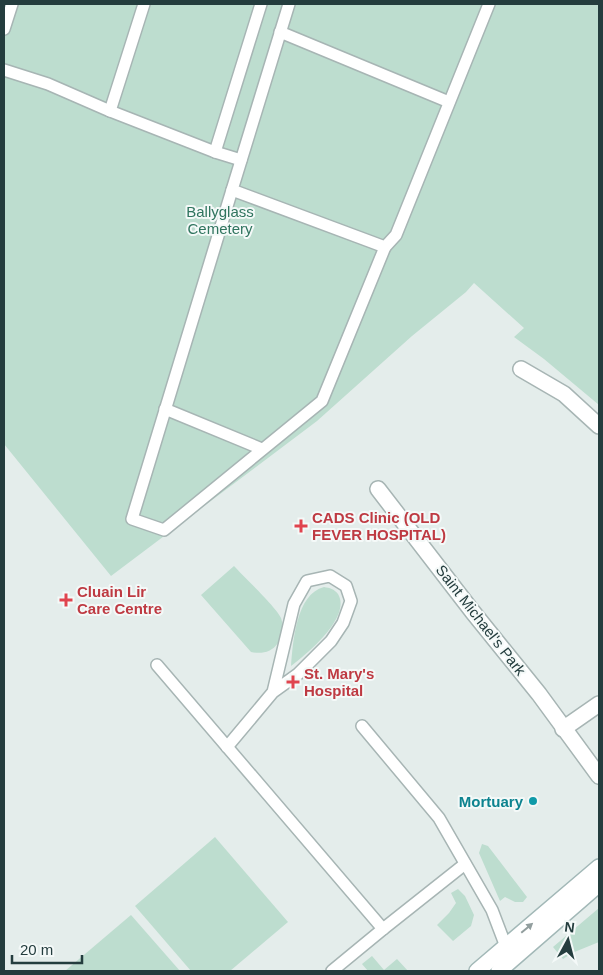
<svg xmlns="http://www.w3.org/2000/svg" width="603" height="975" font-family="Helvetica,sans-serif">
<style>
.green{fill:#bdddcf}
.lines{fill:none;stroke-linecap:round;stroke-linejoin:round}
.lane-casing{stroke:#a7b5b4;stroke-width:14}
.street-casing{stroke:#a7b5b4;stroke-width:18}
.secondary-casing{stroke:#a2b8b7;stroke-width:18}
.lane{stroke:#fff;stroke-width:11}
.street{stroke:#fff;stroke-width:15}
.secondary{stroke:#fff;stroke-width:15}
.oneway{fill:#929e9e}
.health-dot{fill:#e0444e;stroke:#f4f9f8;stroke-width:2}
.culture-dot{fill:#0f9aa8;stroke:#f4f9f8;stroke-width:2}
.labels{text-anchor:middle;dominant-baseline:central;stroke-width:4;stroke-linejoin:round;paint-order:stroke}
.park-label{font-size:15px;fill:#2f745e;stroke:#f4f9f8}
.health-label{font-size:15px;font-weight:bold;fill:#be3a42;stroke:#f4f9f8;text-anchor:start}
.street-label{font-size:15px;fill:#243d3e;stroke:#f4f9f8}
.culture-label{font-size:15px;font-weight:bold;fill:#0d838f;stroke:#f4f9f8;text-anchor:end}
</style>
<rect width="100%" height="100%" fill="#e4edeb"/>
<g class="green">
<polygon points="4,4 599,4 599,405 544,359 514,337 524,328 474,283 466,292 412,336 317,421 111,576 4,444"/>
<path d="M234,566c9,10 43,42 47,52 3,9 3,17 -3,25 -7,10 -17,11 -27,9l-50,-57z"/>
<path d="M324,587c6,1 10,2 14,7 14,23 -32,61 -47,72 2,-24 5,-72 33,-79z"/>
<polygon points="215,837 288,922 230,971 191,971 135,906"/>
<polygon points="482,844 488,846 527,897 523,902 515,902 505,897 500,901 479,853"/>
<polygon points="458,889 465,896 474,915 471,926 453,941 437,925 449,913 456,903 451,893"/>
<polygon points="599,908 599,942 572,953 563,959 553,947"/>
<polygon points="131,915 180,971 65,971"/>
<polygon points="372,956 384,970 397,959 408,971 368,971 362,964"/>
</g>
<g class="lines">
<defs>
<g id="lane">
<polyline points="289,4 232,190 385,247 396,235 489,4"/>
<polyline points="4,29 12,4"/>
<polyline points="280,32 449,102"/>
<polyline points="4,70 48,84 110,111 215,152 241,160"/>
<polyline points="110,111 144,4"/>
<polyline points="215,152 261,4"/>
<polyline points="232,190 132,519 164,530 322,401 385,247"/>
<polyline points="165,409 262,449"/>
<polyline points="157,665 383,929"/>
<polyline points="362,726 439,818 492,910 508,952"/>
<polyline points="227,747 273,692 294,604 307,581 330,576 346,586 351,601 343,623 331,641 298,674 273,692"/>
<polyline points="332,971 383,929 465,864"/>
</g>
<g id="street">
<polyline points="521,369 564,394 599,426"/>
<polyline points="378,489 472,611 539,694 599,776"/>
<polyline points="563,729 599,704"/>
</g>
<g id="secondary">
<polyline points="477,971 599,867"/>
<polyline points="499,971 599,884"/>
</g>
</defs>
<use href="#lane" class="lane-casing"/>
<use href="#street" class="street-casing"/>
<use href="#secondary" class="secondary-casing"/>
<use href="#lane" class="lane"/>
<use href="#street" class="street"/>
<use href="#secondary" class="secondary"/>
</g>
<defs><path id="oneway-solid" d="M-6-.8H1V-3.2L6.5 0L1 3.2V.8H-6Z" transform="scale(1.25)"/></defs>
<use class="oneway" href="#oneway-solid" transform="translate(527 928) rotate(-40)"/>
<g class="health-dot">
<path d="M298.5 518.5h5v5h5v5h-5v5h-5v-5h-5v-5h5z"/>
<path d="M63.5 592.5h5v5h5v5h-5v5h-5v-5h-5v-5h5z"/>
<path d="M290.5 674.5h5v5h5v5h-5v5h-5v-5h-5v-5h5z"/>
</g>
<circle class="culture-dot" cx="533" cy="801" r="5"/>
<g class="labels">
<g class="park-label">
<text x="220" y="211">Ballyglass<tspan x="220" dy="17">Cemetery</tspan></text>
</g>
<g class="health-label">
<text x="312" y="517">CADS Clinic (OLD<tspan x="312" dy="17">FEVER HOSPITAL)</tspan></text>
<text x="77" y="591">Cluain Lir<tspan x="77" dy="17">Care Centre</tspan></text>
<text x="304" y="673">St. Mary's<tspan x="304" dy="17">Hospital</tspan></text>
</g>
<g class="street-label">
<text transform="translate(481 620) rotate(52)">Saint Michael's Park</text>
</g>
<g class="culture-label">
<text x="523" y="801">Mortuary</text>
</g>
</g>
<rect width="603" height="975" fill="none" stroke="#243d3e" stroke-width="10"/>
<g transform="translate(568 940) rotate(7)" stroke="#f4f9f8" stroke-width="4" paint-order="stroke">
<path d="M0-4L9 19L0 12L-9 19Z" fill="#243d3e"/>
<text y="-8" font-size="14" font-weight="bold" text-anchor="middle" fill="#243d3e">N</text>
</g>
<path d="M12 955v8h70v-8" fill="none" stroke="#243d3e" stroke-width="2.5"/>
<text x="20" y="955" font-size="15" fill="#243d3e" stroke="#f4f9f8" stroke-width="4" paint-order="stroke">20 m</text>
</svg>
